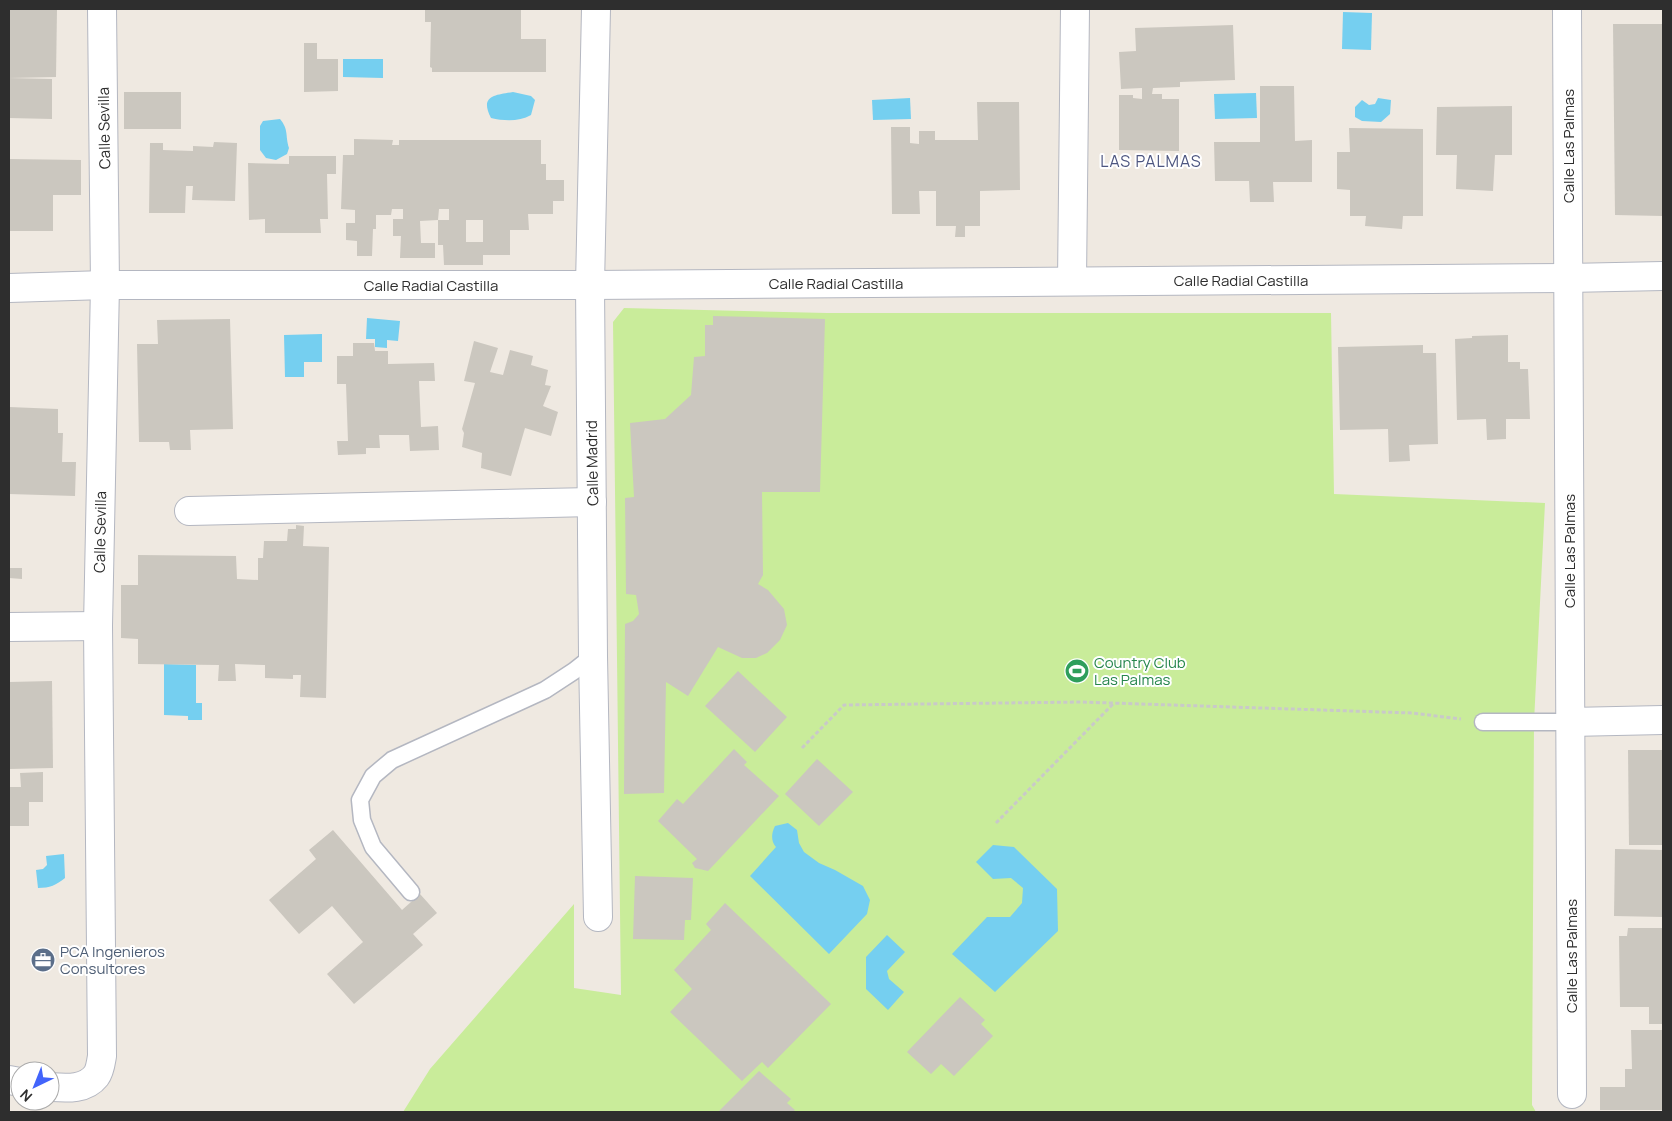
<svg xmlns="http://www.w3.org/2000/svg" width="1672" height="1121" font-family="Manrope,sans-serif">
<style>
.pitch{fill:#c9ec9a}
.water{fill:#75cff0}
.building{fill:#cbc7bf;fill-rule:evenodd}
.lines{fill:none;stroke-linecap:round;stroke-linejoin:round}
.service-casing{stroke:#b4b7c1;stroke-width:19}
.minor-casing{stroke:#b4b7c1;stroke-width:30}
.tertiary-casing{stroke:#b4b7c1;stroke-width:30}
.path{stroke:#c9c9c9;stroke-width:3;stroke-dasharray:4 2.5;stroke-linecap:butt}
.service{stroke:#fff;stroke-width:16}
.minor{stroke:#fff;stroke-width:28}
.tertiary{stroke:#fff;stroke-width:28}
.labels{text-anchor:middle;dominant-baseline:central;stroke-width:4;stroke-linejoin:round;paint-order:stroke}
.street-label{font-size:15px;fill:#2e2e2e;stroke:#fff}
.leisure-label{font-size:15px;fill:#27864d;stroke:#fff;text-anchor:start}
.service-label{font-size:15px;fill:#4e5e75;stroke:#fff;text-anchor:start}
.neighbourhood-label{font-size:16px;letter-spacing:1px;fill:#4d5680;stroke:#fff}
</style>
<rect width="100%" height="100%" fill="#efe9e1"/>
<polygon class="pitch" points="624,308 827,313 1331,313 1334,494 1545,503 1534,722 1532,1105 1536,1112 403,1112 430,1069 574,904 574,988 621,995 613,322"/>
<g class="water">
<polygon points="1343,12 1372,13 1371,50 1342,49"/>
<polygon points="343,59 383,59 383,78 343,77"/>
<path d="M513,92l18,4 4,4 -4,15c-12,7 -27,6 -40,3 -12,-23 5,-23 22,-26z"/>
<polygon points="1256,93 1257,118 1215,119 1214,94"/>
<polygon points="910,98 911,119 873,120 872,100"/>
<polygon points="1378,98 1391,100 1390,114 1381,122 1362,121 1355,117 1355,107 1362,100 1369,105 1375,104"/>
<path d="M280,119c9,11 5,16 9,29l-2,6 -11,6 -10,-2 -6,-8v-24l3,-5z"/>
<polygon points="367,318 400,321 398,341 387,340 387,348 375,347 375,339 366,339"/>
<polygon points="322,334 322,362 304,362 304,377 285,377 284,335"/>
<polygon points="164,664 196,665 196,703 202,703 202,720 188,720 188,716 164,715"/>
<path d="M788,823l9,7 2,13 5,9 15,11 16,7 28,16 7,14 -3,14 -38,40 -79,-78 26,-29c-5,-6 -5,-13 -1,-21z"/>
<polygon points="993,845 1014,847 1057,889 1058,931 995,992 952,954 987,917 1010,917 1022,903 1023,888 1011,878 993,879 976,862"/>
<path d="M64,854l1,24c-9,7 -15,10 -27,10l-2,-18 7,-1 4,-4 -1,-9z"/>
<polygon points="887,935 905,952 887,971 889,979 904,992 888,1010 866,989 866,957"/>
</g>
<g class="building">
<polygon points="9,9 57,9 56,77 9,78"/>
<polygon points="425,9 521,9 521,39 546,39 546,72 432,72 432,68 430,67 431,22 425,22"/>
<polygon points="1613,24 1663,24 1663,216 1615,215"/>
<polygon points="1233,25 1235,80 1180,82 1180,87 1153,88 1152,94 1162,94 1162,99 1179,99 1179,151 1119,150 1119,95 1133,95 1133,98 1142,99 1142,88 1121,89 1119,52 1136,51 1135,28"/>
<polygon points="304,43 317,43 317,59 338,59 338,91 304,92"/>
<polygon points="9,78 52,79 52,119 9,118"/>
<polygon points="1260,86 1294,86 1295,141 1312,140 1312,182 1273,182 1274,202 1250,202 1249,181 1215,181 1214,142 1260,142"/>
<rect x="124" y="92" width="57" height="37"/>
<polygon points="977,102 1019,102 1020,190 980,191 980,226 965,226 965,237 955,237 956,226 936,226 936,191 919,191 920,214 892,214 891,127 910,127 910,143 919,144 919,131 935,131 935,140 978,140"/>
<polygon points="1512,106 1512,155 1495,155 1493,191 1456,189 1457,155 1436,155 1437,107"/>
<polygon points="1349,128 1423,129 1423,216 1403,216 1402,229 1365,226 1366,216 1350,216 1350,190 1337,189 1337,152 1350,152"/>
<path d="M354,139l39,1 -1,5h7v-5h142v24h5v16h18v21h-11v13h-25l1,16h-19v25h-27v10h-39l-1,-20h-5v-25l-18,1 1,22h14v15h-35l1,-22h-8v-17h10v-10h-11l-1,6h-15v14h-3l-1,27h-15v-15l-11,-1v-17h9v-13l-14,-1 2,-54h11zM439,209h10v11h-11zM466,220h17v22h-17z"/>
<polygon points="214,142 237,143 235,201 192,200 193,186 186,186 185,213 149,213 150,143 163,143 163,150 193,151 193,146 213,147"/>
<polygon points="289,156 336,156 336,174 327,174 328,219 320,219 321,233 265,233 265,219 249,220 248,163 289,164"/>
<polygon points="9,159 81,160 81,195 53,195 53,231 9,231"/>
<polygon points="713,316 825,319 820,492 762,492 763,575 758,584 768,590 784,609 787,625 780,640 767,653 756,658 742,658 718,647 688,696 666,682 664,793 624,794 625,624 633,621 639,614 636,595 626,594 625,498 634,497 630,423 665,419 691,395 694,357 705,356 705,325 713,325"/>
<polygon points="230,319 233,429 190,430 191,450 170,450 169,442 139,442 137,344 158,344 157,320"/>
<polygon points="1508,335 1508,362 1520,362 1520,369 1528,369 1530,419 1506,419 1506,439 1487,440 1486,419 1457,420 1455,339 1472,338 1472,336"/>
<polygon points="474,341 498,348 490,372 503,375 510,350 533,356 531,365 548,370 545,385 551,386 543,406 558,412 551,436 525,428 511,476 481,468 482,453 462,447 464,433 462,429 475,383 464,381"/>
<polygon points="353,343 374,343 375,351 388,351 388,364 434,363 435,381 419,381 421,427 438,426 439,450 410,451 409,435 379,435 380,448 366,448 366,454 338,455 337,441 348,441 346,384 337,384 337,356 353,356"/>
<polygon points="1423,345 1423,353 1436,353 1438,444 1409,445 1410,461 1389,462 1388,429 1340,430 1338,347"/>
<polygon points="9,407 58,409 58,433 63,433 62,462 76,462 75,496 9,494"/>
<polygon points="296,525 304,526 303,546 329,547 326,698 300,697 301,675 293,675 293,679 265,678 265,665 235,664 236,681 218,681 219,665 138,664 138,639 121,638 121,585 138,585 138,555 236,556 237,579 258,580 258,558 263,558 264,541 287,541 288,529 296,529"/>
<polygon points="9,568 22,568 22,579 9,578"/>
<polygon points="738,671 787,717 755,752 705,706"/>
<polygon points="52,681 53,768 9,769 9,682"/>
<polygon points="734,749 747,762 744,765 779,796 708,871 695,868 692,863 697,859 658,821 677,799 683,804"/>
<polygon points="1628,750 1663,750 1663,845 1629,845"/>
<polygon points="817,759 853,792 819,826 785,794"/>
<polygon points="43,772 43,802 29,802 29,826 9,826 9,787 21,787 20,773"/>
<polygon points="333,830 402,910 420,894 437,913 413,934 423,945 354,1004 327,974 363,942 332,906 299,934 269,900 316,859 309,850"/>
<polygon points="1615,849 1663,850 1663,917 1614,916"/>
<polygon points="635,876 693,878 691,920 685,920 684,940 633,939"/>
<polygon points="725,903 831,1004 768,1068 762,1062 742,1081 670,1012 692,989 674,970 711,930 706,924"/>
<polygon points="1628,928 1663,928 1663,1024 1649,1024 1649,1007 1620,1007 1619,936 1627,936"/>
<polygon points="960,997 985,1020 981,1024 993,1036 954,1076 941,1064 931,1074 907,1052"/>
<polygon points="1631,1030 1663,1030 1663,1110 1600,1110 1600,1087 1625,1087 1625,1069 1632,1069"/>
<polygon points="759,1071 791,1099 787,1103 795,1110 793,1112 718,1112"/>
</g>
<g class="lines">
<defs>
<g id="service">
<polyline points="1483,722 1570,722"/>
<polyline points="411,892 373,847 362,820 360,800 373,776 392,760 545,690 574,671 593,656"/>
</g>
<g id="minor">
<polyline points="596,9 590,285 593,656 598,917"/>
<polyline points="1567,9 1572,1094"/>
<polyline points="1072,281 1075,9"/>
<polyline points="189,511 592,502"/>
<polyline points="9,627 98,626"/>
<polyline points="1570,722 1663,720"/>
<polyline points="9,1080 20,1082"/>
<path d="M50,1087c16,1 35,3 46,-11 4,-5 5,-14 6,-20l-4,-430 7,-341 -3,-276"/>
</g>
<polyline id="tertiary" points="9,288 105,285 590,285 1568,278 1663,276"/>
</defs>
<use href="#service" class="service-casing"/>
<use href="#minor" class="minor-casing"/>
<use href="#tertiary" class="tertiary-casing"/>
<g class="path">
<polyline points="802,748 844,705 1081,702 1412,713 1461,719"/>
<polyline points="996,823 1113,704"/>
</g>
<use href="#service" class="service"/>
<use href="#minor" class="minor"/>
<use href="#tertiary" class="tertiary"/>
</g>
<defs>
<symbol id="stadium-disc" viewBox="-11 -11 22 22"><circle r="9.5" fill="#2e9e5b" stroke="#fff"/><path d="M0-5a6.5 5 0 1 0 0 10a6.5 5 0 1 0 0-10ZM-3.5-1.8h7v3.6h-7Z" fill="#fff"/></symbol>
<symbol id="office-disc" viewBox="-11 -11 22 22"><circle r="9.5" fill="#5c6f8a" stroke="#fff"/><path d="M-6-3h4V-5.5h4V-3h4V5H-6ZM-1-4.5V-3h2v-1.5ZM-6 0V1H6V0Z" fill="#fff"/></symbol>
</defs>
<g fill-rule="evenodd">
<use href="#stadium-disc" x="1063" y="657" width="28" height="28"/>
<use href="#office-disc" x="29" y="946" width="28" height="28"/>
</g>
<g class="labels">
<g class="street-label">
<text transform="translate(104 128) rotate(-91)">Calle Sevilla</text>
<text transform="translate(1568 146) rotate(-90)">Calle Las Palmas</text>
<text x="1241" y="280">Calle Radial Castilla</text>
<text x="836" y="283">Calle Radial Castilla</text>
<text x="431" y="285">Calle Radial Castilla</text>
<text transform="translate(592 463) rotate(-91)">Calle Madrid</text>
<text transform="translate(100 532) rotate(-89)">Calle Sevilla</text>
<text transform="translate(1569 551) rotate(-90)">Calle Las Palmas</text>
<text transform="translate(1571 956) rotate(-90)">Calle Las Palmas</text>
</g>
<g class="leisure-label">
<text x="1094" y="662">Country Club<tspan x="1094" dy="17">Las Palmas</tspan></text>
</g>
<g class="service-label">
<text x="60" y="951">PCA Ingenieros<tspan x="60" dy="17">Consultores</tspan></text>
</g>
<g class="neighbourhood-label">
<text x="1151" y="161">LAS PALMAS</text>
</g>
</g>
<rect width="1672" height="1121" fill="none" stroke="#2e2e2e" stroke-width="20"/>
<g transform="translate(35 1086) rotate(223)"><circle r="24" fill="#ffffff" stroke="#ababab"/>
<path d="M0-4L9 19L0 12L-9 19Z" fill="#4264fb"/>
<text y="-8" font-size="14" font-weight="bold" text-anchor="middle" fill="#2e2e2e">N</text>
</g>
</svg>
